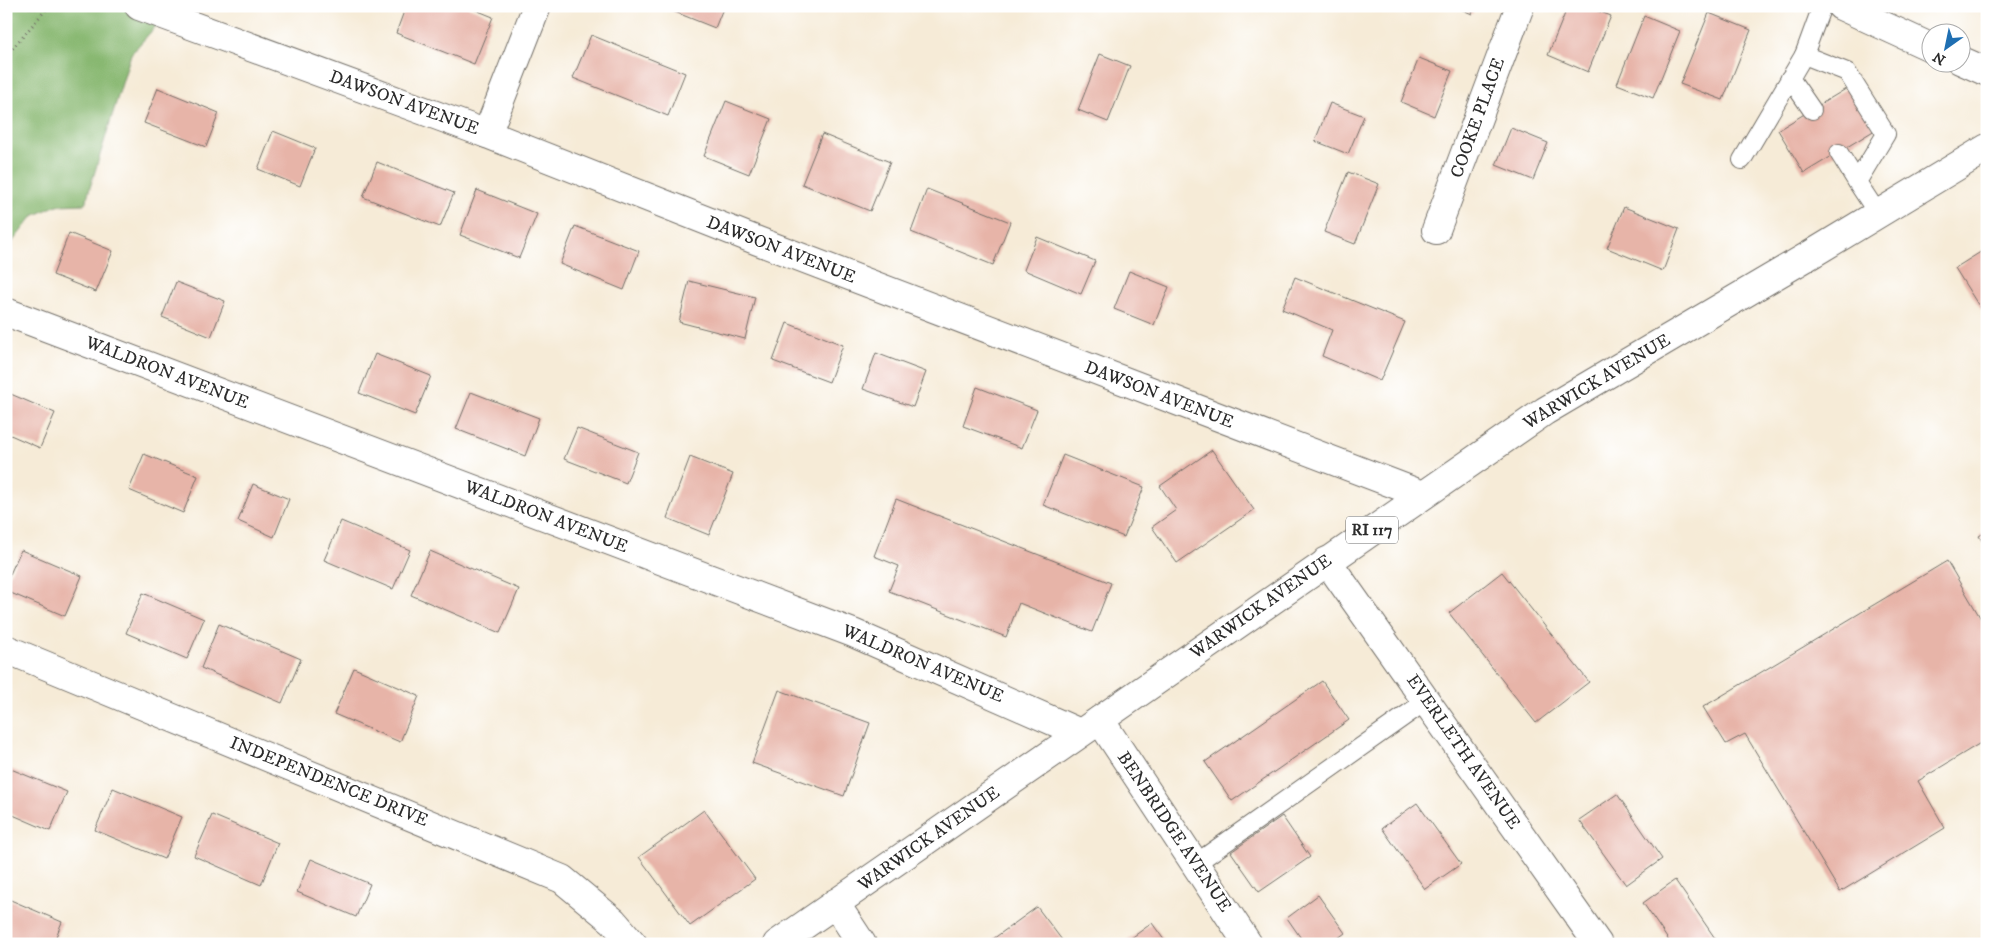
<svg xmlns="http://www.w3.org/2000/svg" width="1993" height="950" font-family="'IM FELL DW Pica',serif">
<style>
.forest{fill:#88b871;stroke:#5a724e}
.building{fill:#e7b4a8}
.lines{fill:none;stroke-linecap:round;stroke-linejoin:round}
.lane-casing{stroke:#726e67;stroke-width:20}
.street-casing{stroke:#726e67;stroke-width:30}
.secondary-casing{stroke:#726e67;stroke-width:30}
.primary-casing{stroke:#726e67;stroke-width:30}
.path{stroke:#726e67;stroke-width:3;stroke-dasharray:1 4;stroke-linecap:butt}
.lane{stroke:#fff;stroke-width:18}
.street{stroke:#fff;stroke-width:28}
.secondary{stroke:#fff;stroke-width:28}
.primary{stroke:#fff;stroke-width:28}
.labels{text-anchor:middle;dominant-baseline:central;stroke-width:4.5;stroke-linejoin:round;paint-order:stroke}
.shield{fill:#fff;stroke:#6b6b6b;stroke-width:1}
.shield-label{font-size:16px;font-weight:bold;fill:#2b2b2b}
.street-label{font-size:18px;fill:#2b2b2b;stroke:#fff}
</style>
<rect width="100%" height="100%" fill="#fff"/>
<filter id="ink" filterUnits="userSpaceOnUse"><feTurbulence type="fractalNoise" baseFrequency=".02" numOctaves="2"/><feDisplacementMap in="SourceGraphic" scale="10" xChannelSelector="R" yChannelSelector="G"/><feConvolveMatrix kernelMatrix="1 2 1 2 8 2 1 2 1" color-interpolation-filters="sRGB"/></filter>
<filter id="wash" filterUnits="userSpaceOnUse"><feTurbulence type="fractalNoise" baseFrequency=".0096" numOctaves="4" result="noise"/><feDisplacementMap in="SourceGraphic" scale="20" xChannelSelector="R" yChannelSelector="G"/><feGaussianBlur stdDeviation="1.12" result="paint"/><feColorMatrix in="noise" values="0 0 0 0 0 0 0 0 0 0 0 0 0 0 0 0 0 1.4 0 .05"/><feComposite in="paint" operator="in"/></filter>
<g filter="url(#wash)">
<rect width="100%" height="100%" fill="#f6ebd7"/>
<polygon class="forest" points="6,6 177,6 157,25 131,54 85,204 57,205 33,216 13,241 6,262"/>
<g id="blocks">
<g class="building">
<polygon points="406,6 466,6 493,17 474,64 396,33"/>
<polygon points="660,6 724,6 715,28"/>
<polygon points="1454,6 1475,6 1472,14"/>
<polygon points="1568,6 1585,6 1611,16 1588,72 1548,55"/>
<polygon points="1709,13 1751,30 1723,100 1680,84"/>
<polygon points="1644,16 1680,31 1653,98 1617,84"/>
<polygon points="591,35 685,73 668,116 573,78"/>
<polygon points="1100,54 1130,66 1108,122 1078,110"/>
<polygon points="1419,58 1452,71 1434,116 1401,102"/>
<polygon points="1849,87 1875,130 1804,173 1778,130"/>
<polygon points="158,88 219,113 206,147 144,123"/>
<polygon points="726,101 771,119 749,174 704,156"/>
<polygon points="1330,103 1364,116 1348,154 1315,141"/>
<polygon points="1511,128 1548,143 1533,180 1496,165"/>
<polygon points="273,131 315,148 300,186 258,169"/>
<polygon points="822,134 890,162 870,211 802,184"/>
<polygon points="377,162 454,193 440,227 363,197"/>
<polygon points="1348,172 1379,184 1355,244 1324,232"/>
<polygon points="927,189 1010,222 993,265 911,232"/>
<polygon points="477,190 537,214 519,258 460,235"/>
<polygon points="1624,207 1679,229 1663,271 1607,248"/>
<polygon points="575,226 639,251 624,290 560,264"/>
<polygon points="69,233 113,251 96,292 53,275"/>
<polygon points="1037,237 1095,261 1081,294 1024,270"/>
<polygon points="1987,248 1987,319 1955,268"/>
<polygon points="1129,271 1169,287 1154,325 1114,309"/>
<polygon points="1295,277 1405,322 1380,381 1322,356 1332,330 1282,309"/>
<polygon points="689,281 755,297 745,339 679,322"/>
<polygon points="176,282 225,301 211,337 162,317"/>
<polygon points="787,323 843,345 829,382 773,361"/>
<polygon points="876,353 926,372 913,407 863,389"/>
<polygon points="375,354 431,376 415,415 359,393"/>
<polygon points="977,387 1037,410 1022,448 963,426"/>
<polygon points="6,392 55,413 40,448 6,433"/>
<polygon points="471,392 539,418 525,456 456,429"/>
<polygon points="577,428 638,452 626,483 564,459"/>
<polygon points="1212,450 1254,510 1177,563 1152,527 1176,510 1160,486"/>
<polygon points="144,454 198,476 183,513 129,490"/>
<polygon points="1063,455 1144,487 1124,537 1043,505"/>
<polygon points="690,457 733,474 709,535 667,518"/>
<polygon points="253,484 289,499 274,537 238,521"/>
<polygon points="896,499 1111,583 1092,632 1019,603 1006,637 889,591 899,566 874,556"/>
<polygon points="341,521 410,550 393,589 324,560"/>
<polygon points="1987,531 1987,549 1979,536"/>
<polygon points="21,550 82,576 65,616 6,591 6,583"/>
<polygon points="430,551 519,589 500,633 411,595"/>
<polygon points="1947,561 1987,629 1987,705 1983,707 1987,713 1987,739 1918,781 1945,828 1840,892 1745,734 1726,744 1703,707"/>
<polygon points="1502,572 1589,682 1536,723 1449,613"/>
<polygon points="143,593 204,619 187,659 126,633"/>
<polygon points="219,624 301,659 282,703 201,668"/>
<polygon points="354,668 419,696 400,742 334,714"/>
<polygon points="1322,681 1349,720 1232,801 1205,762"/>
<polygon points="779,690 870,723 844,796 752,763"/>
<polygon points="6,767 67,792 50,831 6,812"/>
<polygon points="113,788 182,817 164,859 95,830"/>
<polygon points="1617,794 1662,859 1626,885 1579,820"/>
<polygon points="1417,803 1461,864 1425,889 1382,828"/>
<polygon points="704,810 755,879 690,926 639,857"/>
<polygon points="212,815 278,843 261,885 194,856"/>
<polygon points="1282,816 1310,857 1259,892 1231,852"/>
<polygon points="311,859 370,884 356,917 297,892"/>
<polygon points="1675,880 1719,944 1671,944 1643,903"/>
<polygon points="1318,895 1345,933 1330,944 1305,944 1287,918"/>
<polygon points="6,898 62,922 53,944 6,944"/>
<polygon points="1037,907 1065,944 986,944"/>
<polygon points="1152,923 1167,944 1123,944"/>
<polygon points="108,939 121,944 106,944"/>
</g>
</g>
</g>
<g filter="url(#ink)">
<use href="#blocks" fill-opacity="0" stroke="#726e67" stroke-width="1"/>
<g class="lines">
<defs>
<g id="lane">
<polyline points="1822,6 1804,55 1847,72 1886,134 1857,182 1878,214"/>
<polyline points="1790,78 1812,110"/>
<polyline points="1839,153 1857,182"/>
<polyline points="1742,160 1804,55"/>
<polyline points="1195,864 1426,701"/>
</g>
<g id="street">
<polyline points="139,6 487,134 758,241 1423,495"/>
<polyline points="487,134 537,6"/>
<polyline points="1436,230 1520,6"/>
<polyline points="6,312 853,633 1080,733"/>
<polyline points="1327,561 1598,944"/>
<polyline points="6,649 562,879 613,921 633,944"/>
<polyline points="1100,720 1248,944"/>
<polyline points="835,903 862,944"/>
</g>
<g id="secondary">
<polyline points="1841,6 1930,47"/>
<polyline points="1960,60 1987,72"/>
</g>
<polyline id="primary" points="777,944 1545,411 1810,255 1987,148"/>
</defs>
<use href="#lane" class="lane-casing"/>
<use href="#street" class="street-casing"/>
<use href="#secondary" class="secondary-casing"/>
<use href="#primary" class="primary-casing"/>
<polyline class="path" points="6,56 49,6"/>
<use href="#lane" class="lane"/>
<use href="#street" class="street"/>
<use href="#secondary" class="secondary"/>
<use href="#primary" class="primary"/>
</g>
</g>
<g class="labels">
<rect class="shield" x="1346" y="516.5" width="52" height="27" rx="4"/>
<g class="shield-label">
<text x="1372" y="530">RI 117</text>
</g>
<g class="street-label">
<text transform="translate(404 103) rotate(20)">DAWSON AVENUE</text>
<text transform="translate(1478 118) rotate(-70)">COOKE PLACE</text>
<text transform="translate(781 250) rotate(21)">DAWSON AVENUE</text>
<text transform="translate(167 373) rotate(21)">WALDRON AVENUE</text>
<text transform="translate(1597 382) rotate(-31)">WARWICK AVENUE</text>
<text transform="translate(1159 395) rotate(21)">DAWSON AVENUE</text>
<text transform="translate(546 517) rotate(21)">WALDRON AVENUE</text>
<text transform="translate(1261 607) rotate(-35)">WARWICK AVENUE</text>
<text transform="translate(923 664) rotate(23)">WALDRON AVENUE</text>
<text transform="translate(1463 752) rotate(55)">EVERLETH AVENUE</text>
<text transform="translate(329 782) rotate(22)">INDEPENDENCE DRIVE</text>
<text transform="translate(1174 832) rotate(56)">BENBRIDGE AVENUE</text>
<text transform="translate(929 839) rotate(-35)">WARWICK AVENUE</text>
</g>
</g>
<rect width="1993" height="950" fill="none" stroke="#fff" stroke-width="25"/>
<g transform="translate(1946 48) rotate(213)"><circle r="24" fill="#ffffff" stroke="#aaaaaa"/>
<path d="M0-4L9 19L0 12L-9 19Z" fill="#1f6fb2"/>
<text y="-8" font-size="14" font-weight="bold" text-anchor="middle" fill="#2b2b2b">N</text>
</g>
</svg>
